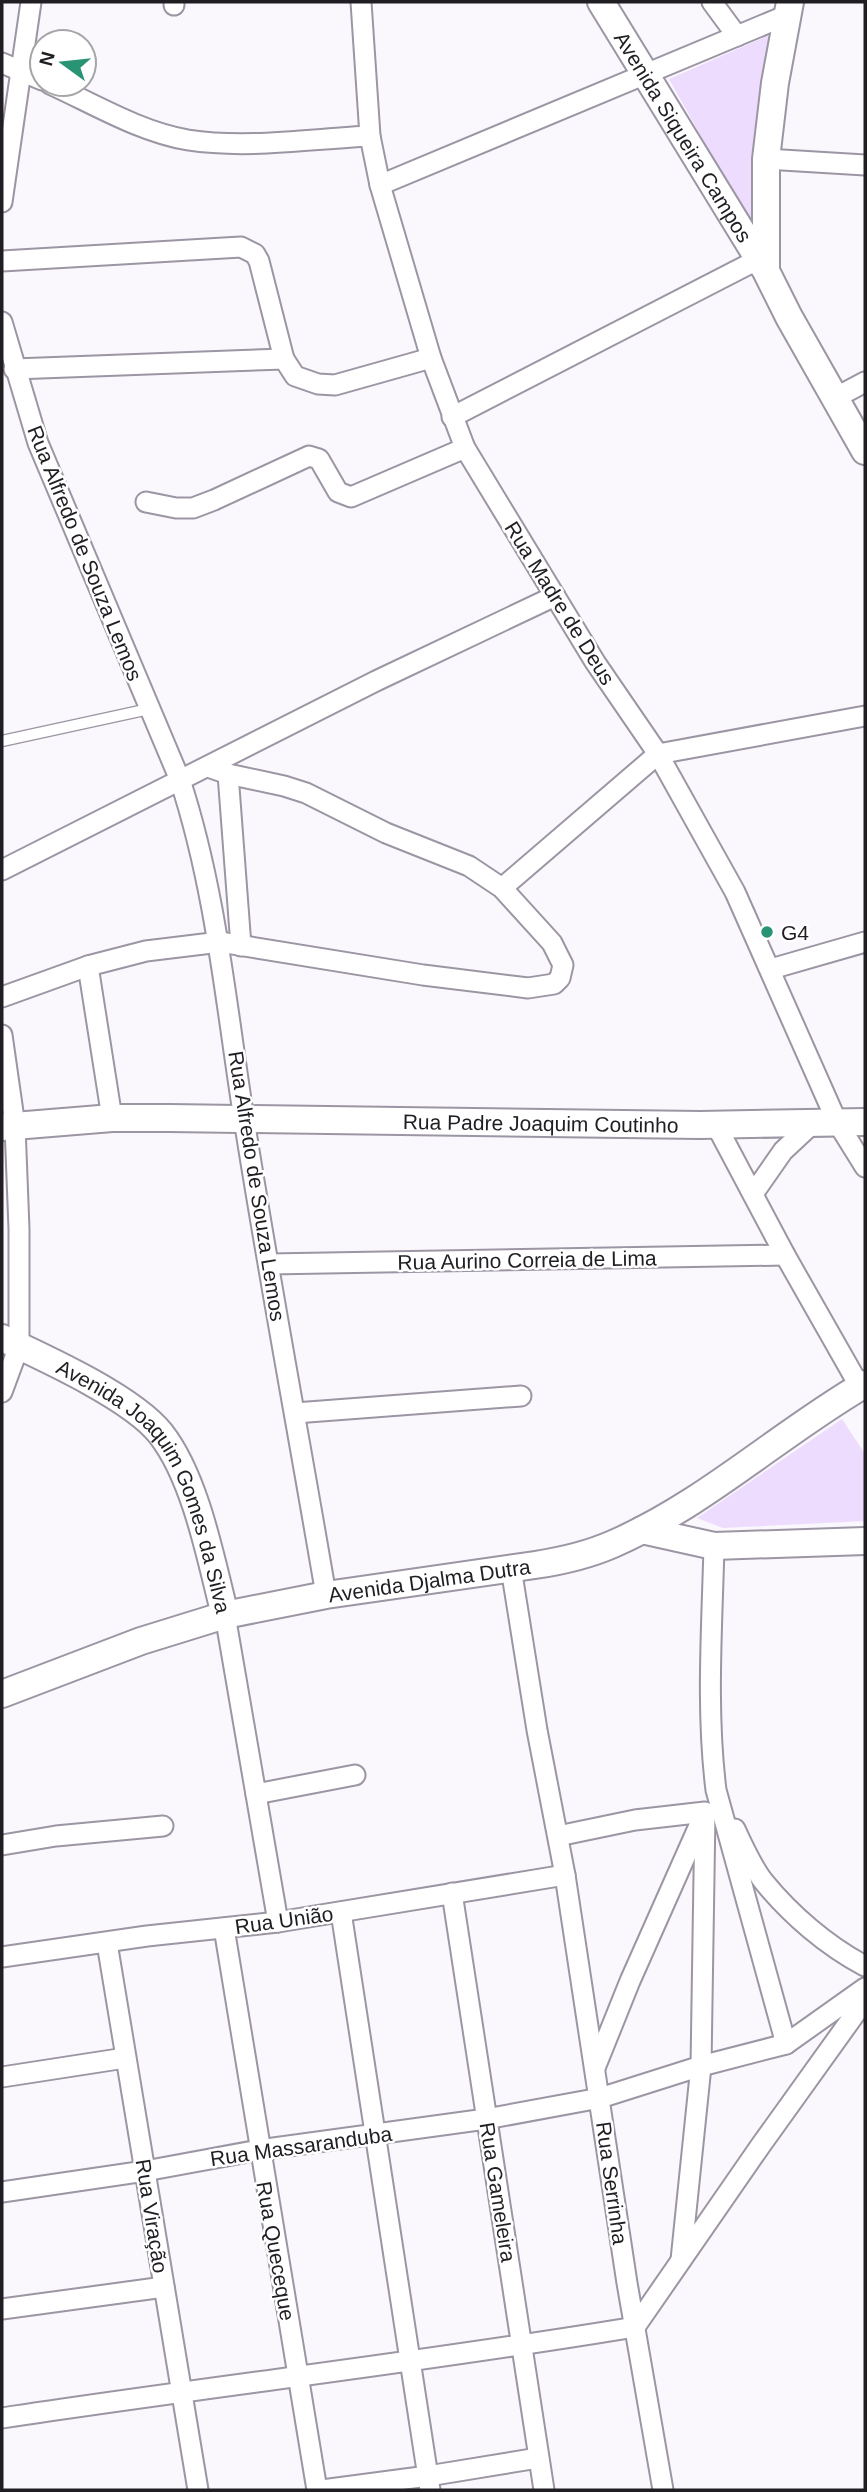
<svg xmlns="http://www.w3.org/2000/svg" width="867" height="2492" font-family="Helvetica,sans-serif">
<style>
.green{fill:#eddcfe}
.lines{fill:none;stroke-linecap:round;stroke-linejoin:round}
.lane-casing{stroke:#9c95a3;stroke-width:13}
.street-casing{stroke:#9c95a3;stroke-width:23}
.secondary-casing{stroke:#9c95a3;stroke-width:30}
.lane{stroke:#fff;stroke-width:10}
.street{stroke:#fff;stroke-width:19}
.secondary{stroke:#fff;stroke-width:26}
.poi-dot{fill:#299474;stroke:#fff;stroke-width:2.5}
.labels{text-anchor:middle;dominant-baseline:central;stroke-width:5;stroke-linejoin:round;paint-order:stroke}
.street-label{font-size:21px;fill:#201e23;stroke:#fff}
.poi-label{font-size:21px;fill:#201e23;stroke:#fff;text-anchor:start}
</style>
<rect width="100%" height="100%" fill="#faf7fd"/>
<g class="green">
<polygon points="774,33 758,238 669,79"/>
<polygon points="842,1419 865,1454 865,1521 723,1528 697,1518"/>
</g>
<g class="lines">
<defs>
<polyline id="lane" points="2,741 149,709"/>
<g id="street">
<polyline points="174,2 174,5"/>
<polyline points="361,2 370,136 380,185 431,358 465,448 595,662 658,754 735,892 837,1122 865,1167"/>
<polyline points="712,2 737,36"/>
<polyline points="2,63 42,80"/>
<path d="M50,84c44,20 90,48 138,56 59,9 122,-1 182,-4"/>
<polyline points="766,159 865,165"/>
<polyline points="380,185 787,15"/>
<polyline points="2,202 31,2"/>
<polyline points="2,261 241,247 255,254 259,261 284,359 295,376 318,384 335,385 431,358"/>
<path d="M2,322l36,121 142,337c36,110 46,225 64,339 25,159 55,317 82,476"/>
<polyline points="14,369 284,359"/>
<polyline points="835,398 865,382"/>
<polyline points="452,417 759,259"/>
<polyline points="146,502 176,508 193,508 214,500 309,456 319,459 338,492 351,497 465,448"/>
<polyline points="228,774 241,946"/>
<polyline points="2,870 376,681 555,596"/>
<polyline points="502,888 658,754 865,716"/>
<polyline points="88,966 112,1118"/>
<polyline points="771,969 865,942"/>
<polyline points="2,997 88,966 146,951 220,942 423,975 528,988 554,984 560,978 563,965 552,943 502,888 469,866 386,833 306,793 284,786 228,774 208,767"/>
<polyline points="2,1035 15,1126 19,1229 19,1346 2,1392"/>
<polyline points="716,1125 785,1255 860,1387"/>
<polyline points="753,1194 783,1151 813,1123"/>
<polyline points="269,1264 785,1255"/>
<polyline points="295,1413 521,1396"/>
<path d="M714,1546c-2,81 -8,164 2,244l70,254"/>
<polyline points="511,1568 537,1730 565,1875 627,2283 663,2490"/>
<polyline points="225,1615 278,1922"/>
<polyline points="256,1794 355,1775"/>
<path d="M735,1829c8,17 17,38 29,53 27,33 63,64 101,84"/>
<polyline points="558,1836 635,1820 705,1812 701,2066 786,2044 865,1988"/>
<polyline points="2,1845 56,1836 163,1826"/>
<polyline points="452,1893 544,2490"/>
<polyline points="341,1912 430,2490"/>
<polyline points="224,1928 317,2490"/>
<polyline points="107,1943 198,2490"/>
<polyline points="2,1957 147,1936 278,1922 565,1875"/>
<polyline points="595,2068 630,1981 702,1819"/>
<polyline points="2,2077 125,2058"/>
<polyline points="2,2192 145,2171 259,2150 486,2119 600,2098 701,2066 681,2260"/>
<polyline points="2,2309 164,2287"/>
<path d="M2,2418c211,-32 423,-56 633,-91l126,-182 104,-145"/>
<polyline points="322,2490 428,2476 538,2458"/>
</g>
<g id="secondary">
<path id="s1" d="M601,2l165,269 23,46 76,134"/>
<polyline points="766,269 766,159 775,83 790,2"/>
<path id="s2" d="M2,1127l110,-9h58l530,7 165,-3"/>
<path id="s3" d="M2,1338c43,20 131,60 159,96 35,45 50,126 64,181"/>
<polyline points="642,1530 714,1546 865,1541"/>
<path id="s4" d="M2,1694l139,-53 84,-26 101,-20 209,-30c27,-4 53,-10 78,-21 92,-40 166,-110 252,-160"/>
</g>
</defs>
<use href="#lane" class="lane-casing"/>
<use href="#street" class="street-casing"/>
<use href="#secondary" class="secondary-casing"/>
<use href="#lane" class="lane"/>
<use href="#street" class="street"/>
<use href="#secondary" class="secondary"/>
</g>
<circle class="poi-dot" cx="767" cy="932" r="7"/>
<g class="labels">
<g class="street-label">
<text stroke="none"><textPath href="#s1" startOffset="158">Avenida Siqueira Campos</textPath></text>
<text transform="translate(85 553) rotate(68)">Rua Alfredo de Souza Lemos</text>
<text transform="translate(560 603) rotate(58)">Rua Madre de Deus</text>
<text stroke="none"><textPath href="#s2" startOffset="539">Rua Padre Joaquim Coutinho</textPath></text>
<text transform="translate(257 1186) rotate(81)">Rua Alfredo de Souza Lemos</text>
<text transform="translate(527 1260) rotate(-1)">Rua Aurino Correia de Lima</text>
<text stroke="none"><textPath href="#s3" startOffset="220">Avenida Joaquim Gomes da Silva</textPath></text>
<text stroke="none"><textPath href="#s4" startOffset="444">Avenida Djalma Dutra</textPath></text>
<text transform="translate(284 1920) rotate(-8)">Rua União</text>
<text transform="translate(301 2146) rotate(-8)">Rua Massaranduba</text>
<text transform="translate(612 2183) rotate(82)">Rua Serrinha</text>
<text transform="translate(498 2192) rotate(81)">Rua Gameleira</text>
<text transform="translate(152 2216) rotate(81)">Rua Viração</text>
<text transform="translate(276 2251) rotate(80)">Rua Queceque</text>
</g>
<g class="poi-label">
<text x="781" y="932">G4</text>
</g>
</g>
<rect width="867" height="2492" fill="none" stroke="#201e23" stroke-width="7"/>
<g transform="translate(63 63) rotate(285)"><circle r="33" fill="#ffffff" stroke="#a6a5a7" stroke-width="2"/>
<path d="M0-5L12 26L0 18L-12 26Z" fill="#299474"/>
<text y="-10" font-size="19" font-weight="bold" text-anchor="middle" fill="#201e23">N</text>
</g>
</svg>
